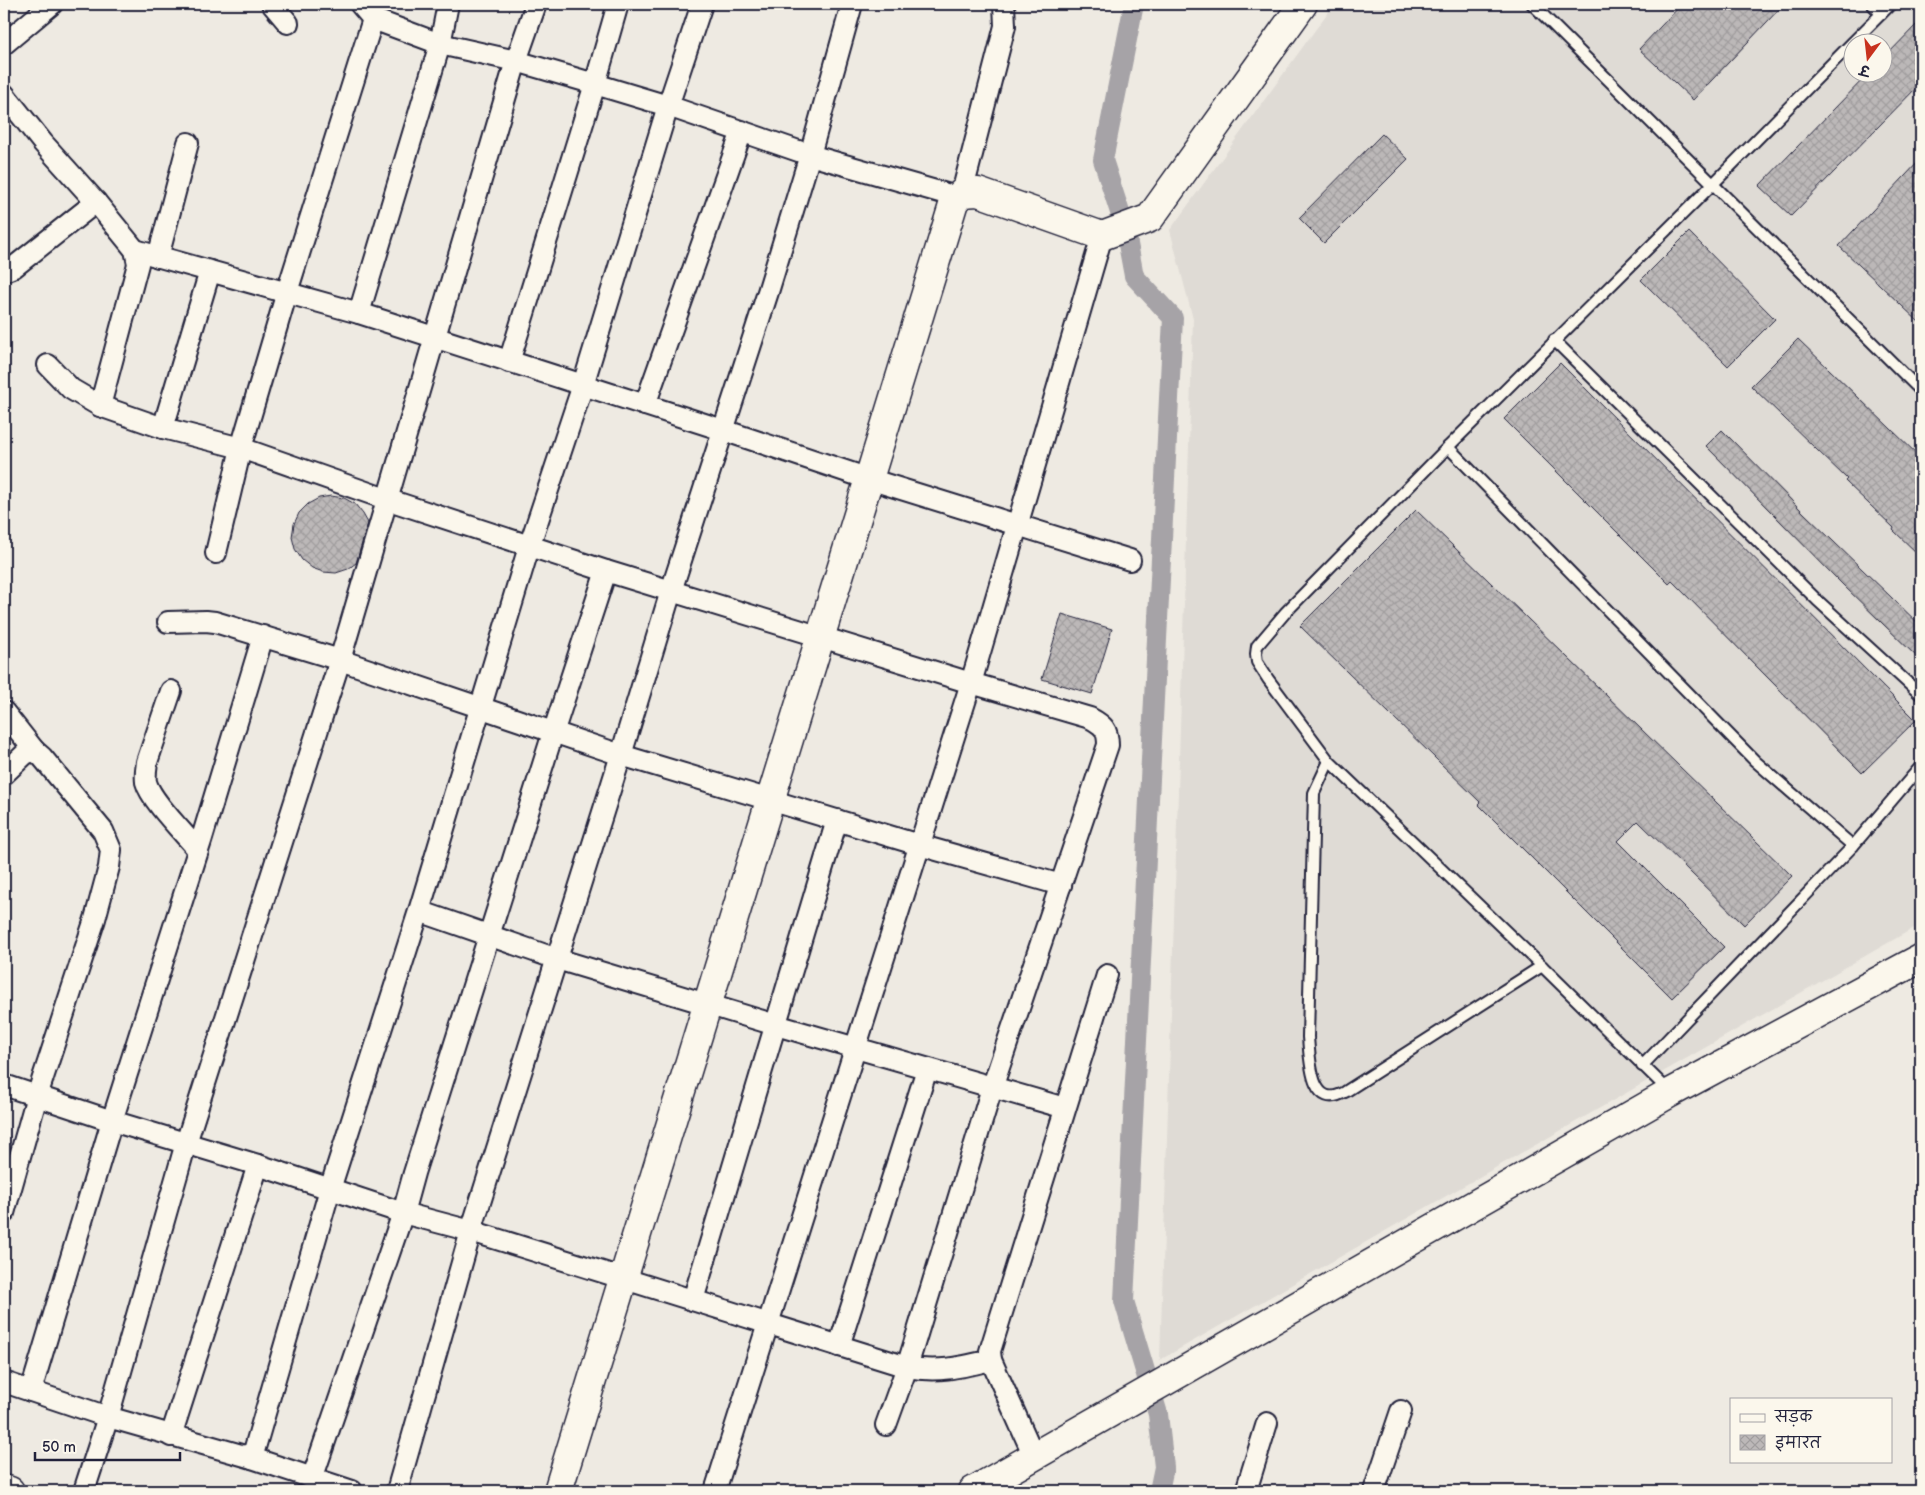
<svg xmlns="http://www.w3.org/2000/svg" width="1925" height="1495" font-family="'Balsamiq Sans','Playpen Sans Deva',sans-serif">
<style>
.built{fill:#dfdbd5;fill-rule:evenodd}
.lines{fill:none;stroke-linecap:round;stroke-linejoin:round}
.canal{stroke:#a6a3a7;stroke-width:20}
.building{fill:url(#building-cross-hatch);stroke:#22223b}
.service-casing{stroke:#22223b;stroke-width:14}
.minor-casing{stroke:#22223b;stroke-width:24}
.secondary-casing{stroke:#22223b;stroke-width:31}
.primary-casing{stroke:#22223b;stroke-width:31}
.service{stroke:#fbf7ec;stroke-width:10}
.minor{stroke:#fbf7ec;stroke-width:20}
.secondary{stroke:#fbf7ec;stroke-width:28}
.primary{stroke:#fbf7ec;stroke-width:28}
</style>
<defs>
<pattern id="building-cross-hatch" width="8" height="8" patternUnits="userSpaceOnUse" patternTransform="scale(1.25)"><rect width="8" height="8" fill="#bcb8b8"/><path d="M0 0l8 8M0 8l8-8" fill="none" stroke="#a19e9f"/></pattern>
</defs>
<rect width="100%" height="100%" fill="#eeeae2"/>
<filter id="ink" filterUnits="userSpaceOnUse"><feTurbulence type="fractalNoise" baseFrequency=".02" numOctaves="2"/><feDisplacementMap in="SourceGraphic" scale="10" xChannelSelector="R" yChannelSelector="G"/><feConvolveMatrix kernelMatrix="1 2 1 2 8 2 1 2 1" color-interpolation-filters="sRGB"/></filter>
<g filter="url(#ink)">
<path class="built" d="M1334,4h587v920l-761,436 33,-1041 -23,-89zM1852,42h30v30h-30z"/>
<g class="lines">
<polyline class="canal" points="1134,4 1103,160 1125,228 1134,276 1173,318 1124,1301 1158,1414 1164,1467 1159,1491"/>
</g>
<g class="building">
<polygon points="1682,4 1784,4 1693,100 1639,49"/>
<polygon points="1921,20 1921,83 1791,216 1759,186 1870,72 1882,72 1882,60"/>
<polygon points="1382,134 1408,159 1324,243 1299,218"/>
<polygon points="1921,159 1921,324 1839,246"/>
<polygon points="1689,232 1775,319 1728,366 1641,280"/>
<polygon points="1798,339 1921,458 1921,557 1893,530 1894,528 1845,481 1847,479 1751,386"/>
<polygon points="1560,363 1916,720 1862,773 1672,581 1669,584 1504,419"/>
<polygon points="1722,430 1804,513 1921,626 1921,661 1842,584 1706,446"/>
<polygon points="331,496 344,498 355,504 363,514 368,523 356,563 348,569 336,573 323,572 312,568 302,560 295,549 292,537 294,524 299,513 308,504 319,498"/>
<polygon points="1416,510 1792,876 1744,925 1638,821 1618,841 1724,947 1672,998 1478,804 1480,802 1300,626"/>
<polygon points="1062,614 1112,629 1092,694 1042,679"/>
</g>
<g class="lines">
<defs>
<g id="service">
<polyline points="1532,4 1921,391"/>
<polyline points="1872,4 1881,14"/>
<polyline points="1853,42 1891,4"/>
<polyline points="1554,340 1817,600 1921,695"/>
<polyline points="1448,447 1755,761 1853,846"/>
<path d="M1329,761l-15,32 -6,244c2,21 2,75 37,55l197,-126"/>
<polyline points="1642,1066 1853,846 1921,766"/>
<polyline points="1670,1092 1542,966 1329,761 1268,679 1257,662 1256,654 1257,646 1285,613 1448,447 1713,184 1852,43"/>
</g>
<g id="minor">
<polyline points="272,4 288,23"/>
<polyline points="360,4 373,19 440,44 516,61 595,84 668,106 810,155 957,197"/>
<polyline points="4,44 52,4"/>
<polyline points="4,94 43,143 96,202 135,250 138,264 100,406"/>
<polyline points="962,193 1005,26 1004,4"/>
<polyline points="135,250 359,313 723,430 869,479 1130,560"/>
<polyline points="158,257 188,143"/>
<polyline points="4,271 14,267 96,202"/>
<polyline points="359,313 440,44 448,4"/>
<polyline points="509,362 595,84 618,4"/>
<path d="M48,365l23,24 29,17 63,22 78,20 145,51 220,72 365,112 119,35c13,7 18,11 18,27l-116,343 -85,279 -21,58"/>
<polyline points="645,405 742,131"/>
<polyline points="163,428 210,271"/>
<polyline points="216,553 241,448 287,292 373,19"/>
<polyline points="168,622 206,621 215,622 340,660 516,61 536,4"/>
<path d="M171,691l-24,71c-1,7 -2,13 -1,20 5,19 39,52 52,68"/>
<polyline points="4,712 34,750"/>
<polyline points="4,774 25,754 34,750 42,757 103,831 111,850 109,867 95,919 37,1096 4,1213"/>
<polyline points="419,911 557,959 776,1025 1065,1108"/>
<path d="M4,1085l108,36 146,44 145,48 68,18 436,136c31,6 54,0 84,-7"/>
<polyline points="693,1300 837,820"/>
<polyline points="839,1346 927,1069"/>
<polyline points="4,1382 108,1417 252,1458 352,1491"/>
<polyline points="31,1391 112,1121 202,838 263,636"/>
<polyline points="171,1436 258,1165"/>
<polyline points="1034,1456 991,1360 990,1351 1107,975"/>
<polyline points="252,1458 330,1189 419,911 529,547 583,385 668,106 702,4"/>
<polyline points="312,1479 403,1213 414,1173 553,733 606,571"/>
<polyline points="84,1491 108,1417 186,1143 340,660 621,755 919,845 1061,885"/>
<polyline points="397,1491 471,1231 621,755 671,591 768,292 810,155 852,4"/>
<polyline points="715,1491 971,683 1102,236"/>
<polyline points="1246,1491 1267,1423"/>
<polyline points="1374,1491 1401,1411"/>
</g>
<g id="secondary">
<polyline points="558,1491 954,202 962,193 978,192 1102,236 1150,218 1303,4"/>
<polyline points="973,1491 1670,1093 1921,958"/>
</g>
<polyline id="primary" points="4,1489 10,1491"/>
</defs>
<use href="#service" class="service-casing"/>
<use href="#minor" class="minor-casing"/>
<use href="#secondary" class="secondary-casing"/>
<use href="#primary" class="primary-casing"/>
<use href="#service" class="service"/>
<use href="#minor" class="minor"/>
<use href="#secondary" class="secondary"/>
<use href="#primary" class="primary"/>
</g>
</g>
<rect width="1925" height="1495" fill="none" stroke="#fbf7ec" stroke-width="20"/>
<rect x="10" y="10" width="1905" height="1475" fill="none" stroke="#22223b" stroke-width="2" filter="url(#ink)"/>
<rect x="1730" y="1398" width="162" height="65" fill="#fbf7ec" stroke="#a4a2a5"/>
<rect x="1740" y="1414" width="25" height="8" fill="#fbf7ec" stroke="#a4a2a5"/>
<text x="1775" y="1422" font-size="15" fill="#22223b">सड़क</text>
<rect x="1740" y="1435" width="25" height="15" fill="url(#building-cross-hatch)" stroke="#a4a2a5"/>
<text x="1775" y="1448" font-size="15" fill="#22223b">इमारत</text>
<g transform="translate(1868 58) rotate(195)"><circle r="24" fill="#fbf7ec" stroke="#a4a2a5"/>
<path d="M0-4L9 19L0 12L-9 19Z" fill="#c8321e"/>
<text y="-8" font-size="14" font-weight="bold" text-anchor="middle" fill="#22223b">उ</text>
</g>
<path d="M35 1452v8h145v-8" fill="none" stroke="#22223b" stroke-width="2.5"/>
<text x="42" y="1452" font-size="15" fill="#22223b" stroke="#fbf7ec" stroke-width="4" paint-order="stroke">50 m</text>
</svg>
